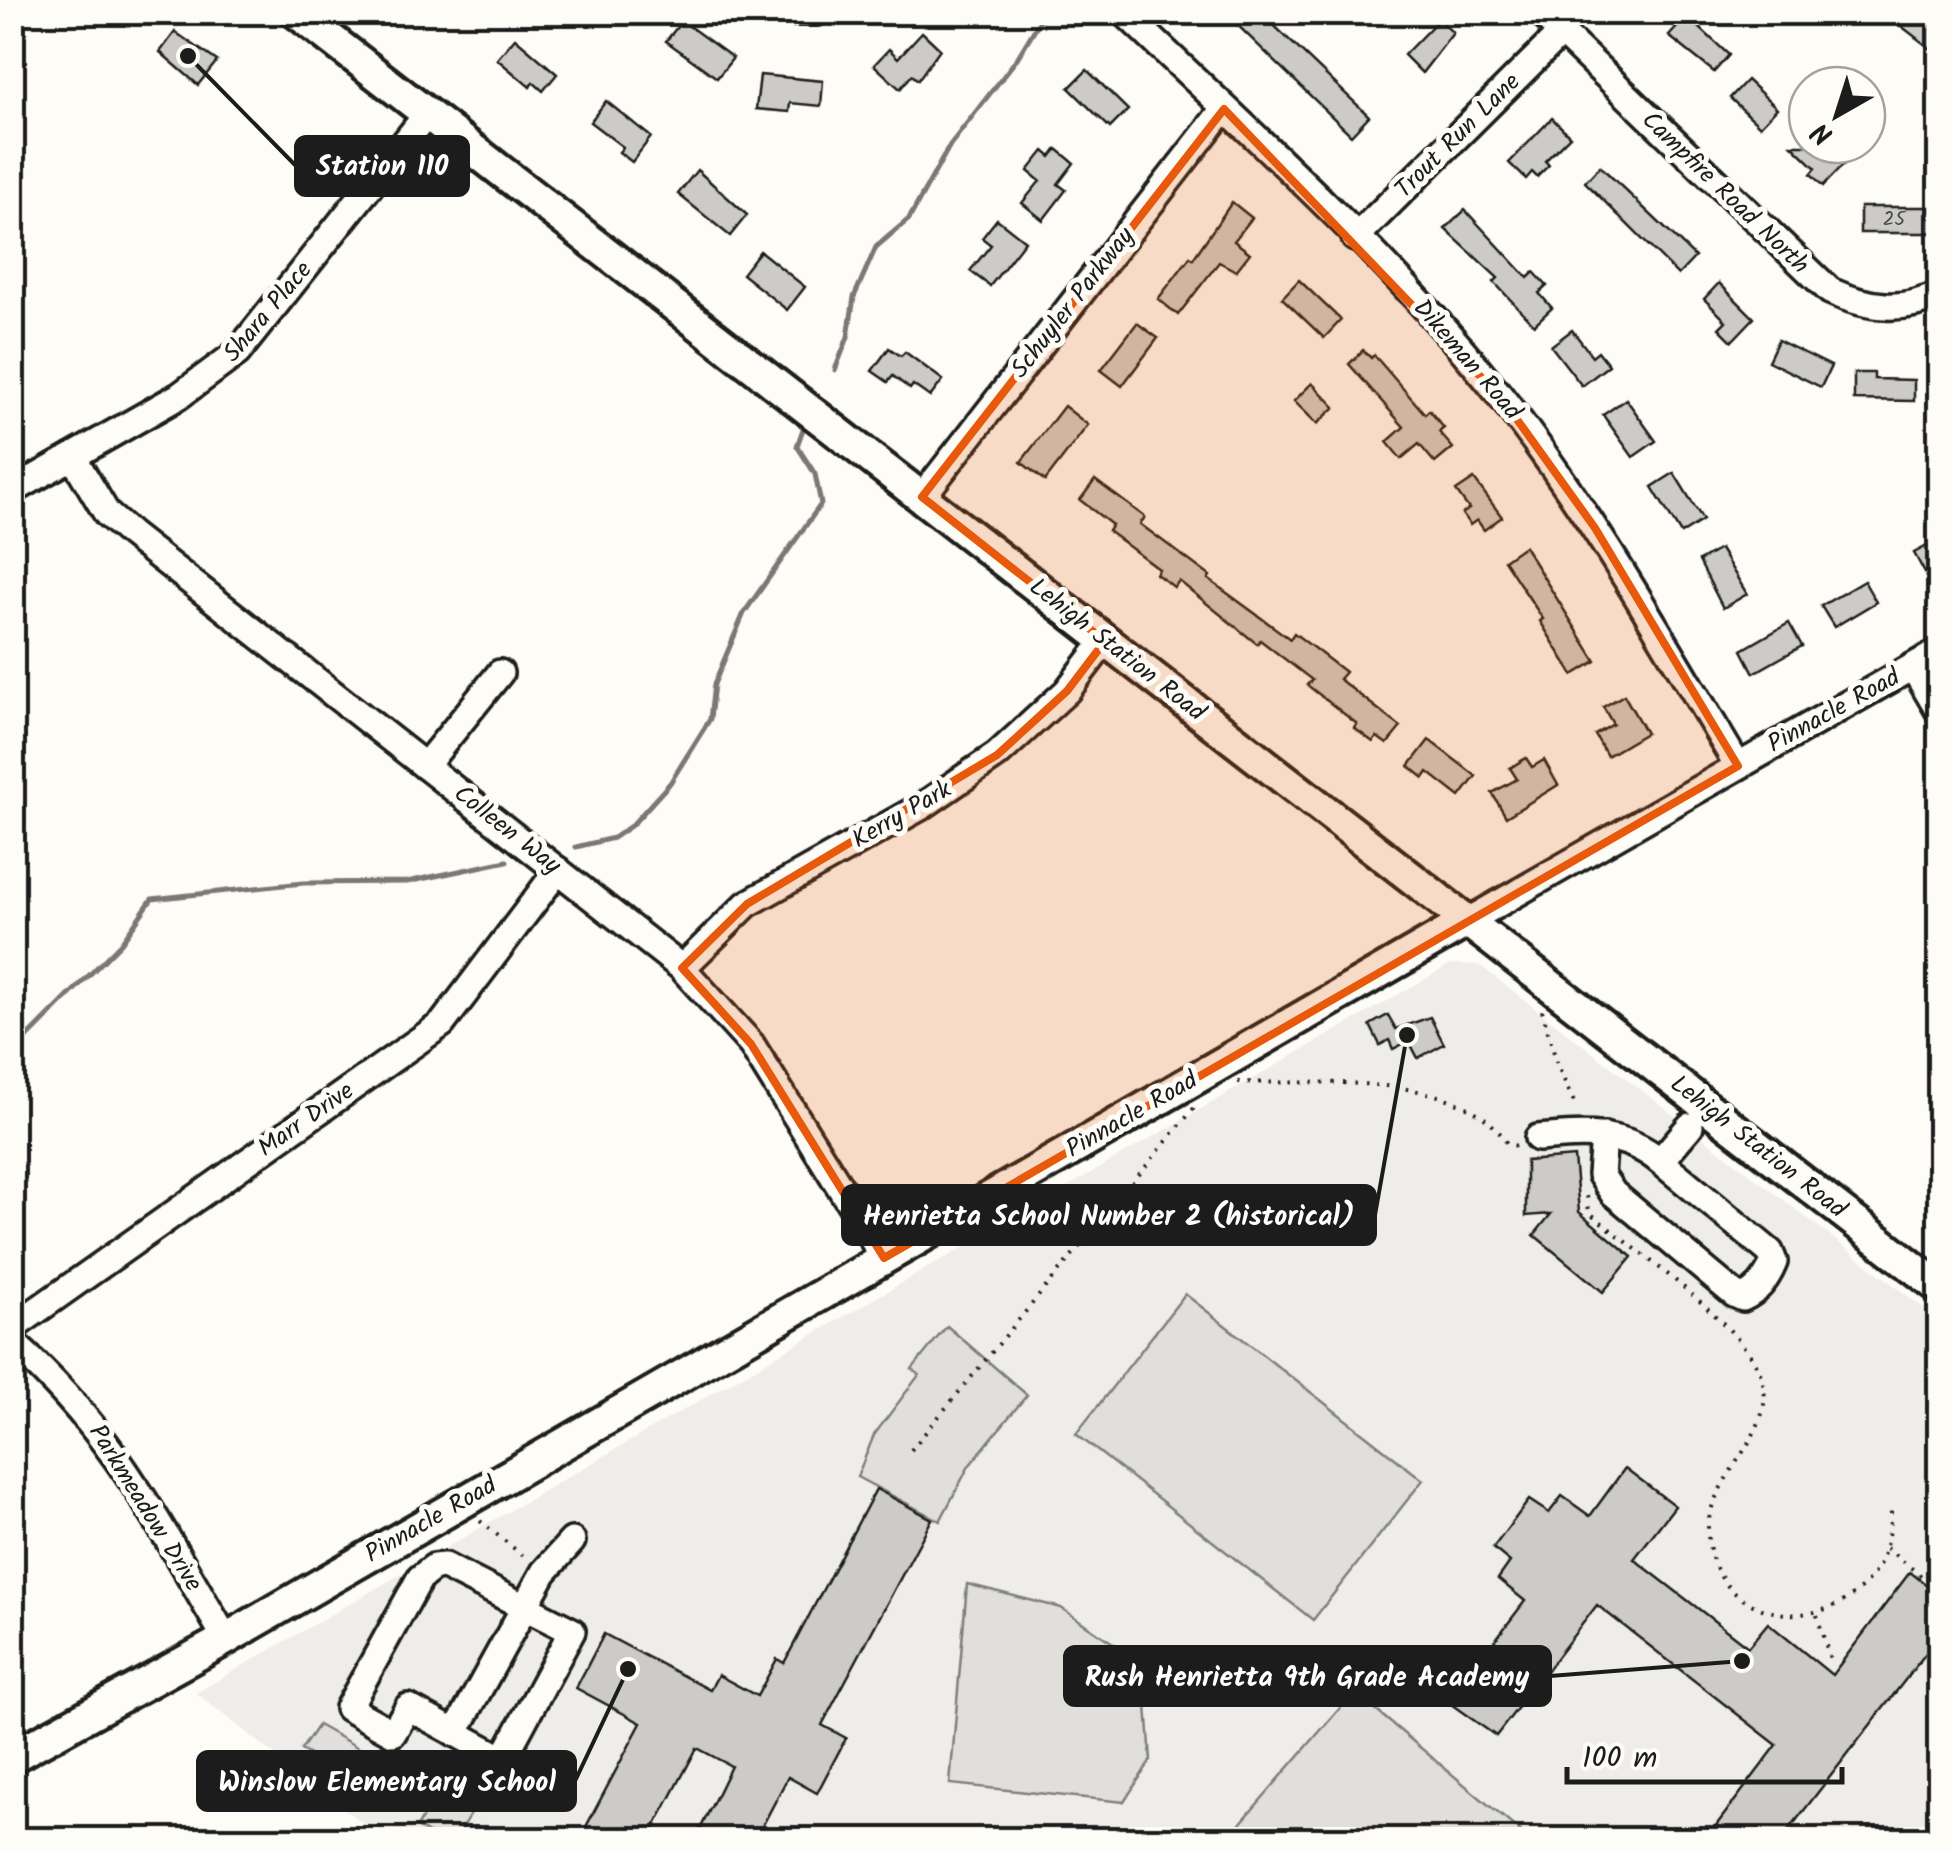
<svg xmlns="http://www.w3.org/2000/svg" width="1952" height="1852" font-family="Kalam,sans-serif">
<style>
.built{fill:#eeede9}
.green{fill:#e0dfdb;stroke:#7e7e7c;stroke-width:2.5}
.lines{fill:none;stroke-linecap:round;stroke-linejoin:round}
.stream{stroke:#797876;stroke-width:5}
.building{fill:#cccbc8;stroke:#1c1c1c;stroke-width:2.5}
.minor-casing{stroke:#1c1c1c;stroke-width:32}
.major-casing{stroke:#1c1c1c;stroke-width:38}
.path{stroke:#1c1c1c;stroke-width:4;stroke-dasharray:2.5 8;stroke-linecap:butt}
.minor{stroke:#fdfcf7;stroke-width:25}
.major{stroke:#fdfcf7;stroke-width:30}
.marked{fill:#e8590c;fill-opacity:0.2;stroke:#e8590c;stroke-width:8;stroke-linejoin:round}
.labels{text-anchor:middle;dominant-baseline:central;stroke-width:10;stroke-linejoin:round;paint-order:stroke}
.number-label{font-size:20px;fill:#484847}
.street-label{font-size:25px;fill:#1c1c1c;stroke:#fdfcf7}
.leader{fill:none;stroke:#1c1c1c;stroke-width:4}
.callout-dot{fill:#1c1c1c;stroke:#fdfcf7;stroke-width:4}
.callout{fill:#1c1c1c;stroke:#1c1c1c;stroke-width:4}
.callout-label{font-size:28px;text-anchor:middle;font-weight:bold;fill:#fff}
</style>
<rect width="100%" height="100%" fill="#fdfcf7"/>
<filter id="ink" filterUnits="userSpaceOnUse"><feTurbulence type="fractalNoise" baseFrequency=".01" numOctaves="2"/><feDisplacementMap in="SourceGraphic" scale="20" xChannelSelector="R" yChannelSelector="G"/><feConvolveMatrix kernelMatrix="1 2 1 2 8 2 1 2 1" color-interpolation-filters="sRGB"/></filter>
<g filter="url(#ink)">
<polygon class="built" points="1451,964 1479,965 1939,1320 1939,1815 1895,1839 383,1839 196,1693"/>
<g class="green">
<polygon points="1185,1294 1423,1480 1313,1620 1076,1434"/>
<polygon points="947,1326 1027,1395 969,1466 940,1521 857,1477 874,1435 919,1375 912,1369"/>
<polygon points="967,1584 1061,1608 1144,1664 1151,1760 1124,1802 950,1784"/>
<polygon points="1347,1700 1372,1707 1529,1839 1227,1839"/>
<polygon points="318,1725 396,1769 380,1794 301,1750"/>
<polygon points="440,1788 474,1808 456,1839 439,1839 417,1827"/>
</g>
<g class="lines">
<g class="stream">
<polyline points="835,370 848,337 854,297 876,247 909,219 950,145 1016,60 1045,12"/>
<polyline points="576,847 613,838 632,825 670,783 710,719 714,684 744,613 821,504 815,474 797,446 803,429"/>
<polyline points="12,1053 121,943 152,899 303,883 407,882 507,861"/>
</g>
</g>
<g class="building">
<polygon points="1224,12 1260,12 1369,116 1351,135"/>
<polygon points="1883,12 1924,12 1940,25 1940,56"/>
<polygon points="1687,16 1729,55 1714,72 1669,36"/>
<polygon points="1439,19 1453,33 1422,73 1404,55"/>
<polygon points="682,21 733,58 717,78 666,41"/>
<polygon points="175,32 217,61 198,85 160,52"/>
<polygon points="922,32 940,49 918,80 912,75 900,89 874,65 889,49 898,58"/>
<polygon points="515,38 557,74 543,91 533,82 530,87 497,59"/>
<polygon points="1087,70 1128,110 1110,128 1069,88"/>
<polygon points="760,75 823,81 821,106 790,103 789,112 756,109"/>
<polygon points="1747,80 1777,108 1760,126 1730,98"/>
<polygon points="606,101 651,137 632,162 619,152 623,147 590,122"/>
<polygon points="1552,118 1570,136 1545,161 1549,165 1537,177 1532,172 1526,179 1509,163"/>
<polygon points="1792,145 1828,145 1846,162 1823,186 1811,174 1816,168"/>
<polygon points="1057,149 1074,163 1058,184 1066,190 1043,220 1022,203 1040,181 1028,171 1044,151 1051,157"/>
<polygon points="1600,166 1695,257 1678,275 1585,182"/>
<polygon points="697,170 747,215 730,236 678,194"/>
<polygon points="1232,202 1252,218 1234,241 1250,253 1236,271 1219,262 1178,315 1158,299 1190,257 1193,259"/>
<rect x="1860" y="207" width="69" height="26"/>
<polygon points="1465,210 1528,278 1534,272 1547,286 1539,293 1552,308 1534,325 1494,282 1498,278 1445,229"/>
<polygon points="997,219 1025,241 990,286 970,271 991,245 982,238"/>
<polygon points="760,251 805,287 787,310 742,274"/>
<polygon points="1299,280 1341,320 1324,338 1282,298"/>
<polygon points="1719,283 1754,318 1732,341 1719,328 1726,321 1704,299"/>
<polygon points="1137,323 1158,338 1122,386 1101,370"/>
<polygon points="1572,330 1592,356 1598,351 1609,365 1582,386 1551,346"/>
<polygon points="1778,340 1831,366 1821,387 1768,361"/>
<polygon points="889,348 901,356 905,352 943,380 930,397 913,385 910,389 893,376 888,382 872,371"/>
<polygon points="1363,350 1371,358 1374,355 1425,414 1429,410 1444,428 1439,432 1453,448 1435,463 1419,444 1401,459 1387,442 1404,427 1349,364"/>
<polygon points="1854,373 1874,373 1874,379 1914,380 1914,401 1854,400"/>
<polygon points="1312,383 1335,407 1317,424 1294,401"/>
<polygon points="1626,399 1656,441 1633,457 1603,415"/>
<polygon points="1064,406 1088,425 1045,481 1021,462"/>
<polygon points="1674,473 1703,520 1681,534 1652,487"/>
<polygon points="1474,479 1502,517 1484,530 1477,520 1470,525 1462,514 1469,509 1456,491"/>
<polygon points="1095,480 1145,517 1140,524 1210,576 1208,579 1290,639 1294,633 1345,672 1339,679 1401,727 1387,744 1377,737 1373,742 1354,728 1357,724 1307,685 1312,680 1260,640 1257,644 1179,581 1174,587 1156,574 1159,569 1108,531 1112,525 1080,500"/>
<polygon points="1940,539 1940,565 1925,573 1914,553"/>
<polygon points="1524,546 1596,661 1573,675 1540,621 1543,619 1504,560"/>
<polygon points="1720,549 1747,594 1723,608 1699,561"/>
<polygon points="1864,581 1876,602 1834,627 1821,606"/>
<polygon points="1789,623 1802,646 1754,673 1742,650"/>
<polygon points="1624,695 1646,733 1607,756 1595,735 1613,724 1603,707"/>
<polygon points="1429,740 1476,776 1460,797 1428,772 1424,778 1409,766"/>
<polygon points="1526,758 1532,767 1544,760 1558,785 1506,817 1492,793 1517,779 1510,768"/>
<polygon points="1388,1015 1396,1029 1430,1017 1444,1044 1418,1058 1409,1041 1393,1049 1389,1040 1380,1045 1370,1025"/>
<polygon points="1574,1157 1579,1212 1632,1257 1603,1292 1534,1235 1551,1214 1526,1216 1526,1161"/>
<polygon points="1625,1468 1675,1506 1634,1559 1748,1647 1768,1623 1832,1675 1910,1572 1940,1595 1940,1635 1781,1840 1705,1840 1777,1745 1597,1605 1496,1736 1448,1702 1525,1601 1498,1579 1510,1562 1493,1548 1529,1500 1549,1513 1562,1496 1590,1516"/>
<polygon points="876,1489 932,1519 822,1725 846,1738 817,1793 788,1777 755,1840 695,1840 731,1766 697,1748 648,1840 579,1840 641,1723 576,1688 604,1634 710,1690 718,1675 757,1696 777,1659 784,1663"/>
</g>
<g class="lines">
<defs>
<g id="minor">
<polyline points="793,12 817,12"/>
<path d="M1124,12c130,125 270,248 381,390 89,114 159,240 233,364"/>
<path d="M1540,12l290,279c38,17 72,22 110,3"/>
<polyline points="1355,238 1561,33"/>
<polyline points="73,457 107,514 130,534 682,968 751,1044 884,1258"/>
<polyline points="12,491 179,396 237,353 428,113"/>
<polyline points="922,497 1224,109"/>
<polyline points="1913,667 1940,713"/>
<polyline points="425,766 500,673"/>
<polyline points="1468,921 1940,651"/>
<polyline points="682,968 747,904 924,805 997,755 1067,691 1105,641"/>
<path d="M1604,1136l-3,39 12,18 121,101 9,4c15,-7 25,-21 31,-36l-4,-10 -110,-91"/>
<path d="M1538,1138c46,-4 85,-8 122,23l30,-35"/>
<polyline points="12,1328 442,1024 558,870"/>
<path d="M12,1342c104,92 145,181 214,297"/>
<polygon points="444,1566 572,1631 503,1759 408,1707 393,1733 348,1708 420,1578 434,1567"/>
<polyline points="455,1733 544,1572 572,1541"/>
</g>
<g id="major">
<polyline points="296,12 1940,1288"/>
<polyline points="12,1757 226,1639 1468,921"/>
</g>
</defs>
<use href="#minor" class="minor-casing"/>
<use href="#major" class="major-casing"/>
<g class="path">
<polyline points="1542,1010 1557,1064 1576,1107"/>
<path d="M1238,1082c75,3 228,-13 269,62l11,2"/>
<path d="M1587,1196l2,16c46,39 150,109 171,161 24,59 -55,103 -52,161 4,88 115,106 164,42 16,-20 17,-47 20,-72"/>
<polyline points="911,1450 1195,1107"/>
<polyline points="480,1521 527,1559"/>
<polyline points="1886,1548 1938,1589"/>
<polyline points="1817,1615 1830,1659"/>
</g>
<use href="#minor" class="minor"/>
<use href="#major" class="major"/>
</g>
</g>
<path class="marked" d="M1224,109l279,291 92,128 143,238 -854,492 -133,-214 -69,-76 65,-64 250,-149 70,-64 38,-50 -183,-144z"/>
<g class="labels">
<g class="number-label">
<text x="1894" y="220">25</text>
</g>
<g class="street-label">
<text transform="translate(1458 136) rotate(-45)">Trout Run Lane</text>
<text transform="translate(1725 193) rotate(44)">Campfire Road North</text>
<text transform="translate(1073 303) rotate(-52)">Schuyler Parkway</text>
<text transform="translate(268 312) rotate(-50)">Shara Place</text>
<text transform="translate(1467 360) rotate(49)">Dikeman Road</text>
<text transform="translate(1117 650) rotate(38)">Lehigh Station Road</text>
<text transform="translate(1834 711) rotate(-29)">Pinnacle Road</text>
<text transform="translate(902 815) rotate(-30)">Kerry Park</text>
<text transform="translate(507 830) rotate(38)">Colleen Way</text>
<text transform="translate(1132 1115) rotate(-30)">Pinnacle Road</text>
<text transform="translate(306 1120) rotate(-35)">Marr Drive</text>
<text transform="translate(1758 1147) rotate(38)">Lehigh Station Road</text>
<text transform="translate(145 1508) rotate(58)">Parkmeadow Drive</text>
<text transform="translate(431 1520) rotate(-30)">Pinnacle Road</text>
</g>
</g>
<path class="leader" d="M188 56L296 166M1407 1035L1375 1215M1742 1661L1550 1676M628 1669L575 1781"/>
<g class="callout-dot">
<circle cx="188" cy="56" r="10"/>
<circle cx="1407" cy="1035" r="10"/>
<circle cx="1742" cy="1661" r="10"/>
<circle cx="628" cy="1669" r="10"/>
</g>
<g class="callout">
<rect x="296" y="137" width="172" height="58" rx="10"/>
<rect x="843" y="1186" width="532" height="58" rx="10"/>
<rect x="1065" y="1647" width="485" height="58" rx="10"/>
<rect x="198" y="1752" width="377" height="58" rx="10"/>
</g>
<g class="callout-label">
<text x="382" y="175">Station 110</text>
<text x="1109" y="1225">Henrietta School Number 2 (historical)</text>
<text x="1307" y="1686">Rush Henrietta 9th Grade Academy</text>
<text x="387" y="1791">Winslow Elementary School</text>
</g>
<rect width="1952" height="1852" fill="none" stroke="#fdfcf7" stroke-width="50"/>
<rect x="25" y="25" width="1902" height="1802" fill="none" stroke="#1c1c1c" stroke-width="4" filter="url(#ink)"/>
<g transform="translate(1837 115) rotate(219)"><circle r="48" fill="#fdfcf7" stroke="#a3a29f" stroke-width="2.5"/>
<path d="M0-8L18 38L0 25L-18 38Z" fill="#1c1c1c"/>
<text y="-15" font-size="28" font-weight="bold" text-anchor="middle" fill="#1c1c1c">N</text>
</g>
<path d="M1567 1767v15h275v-15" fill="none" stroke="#1c1c1c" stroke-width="5"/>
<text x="1582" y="1767" font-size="30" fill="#1c1c1c" stroke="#fdfcf7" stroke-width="8" paint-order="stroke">100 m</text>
</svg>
